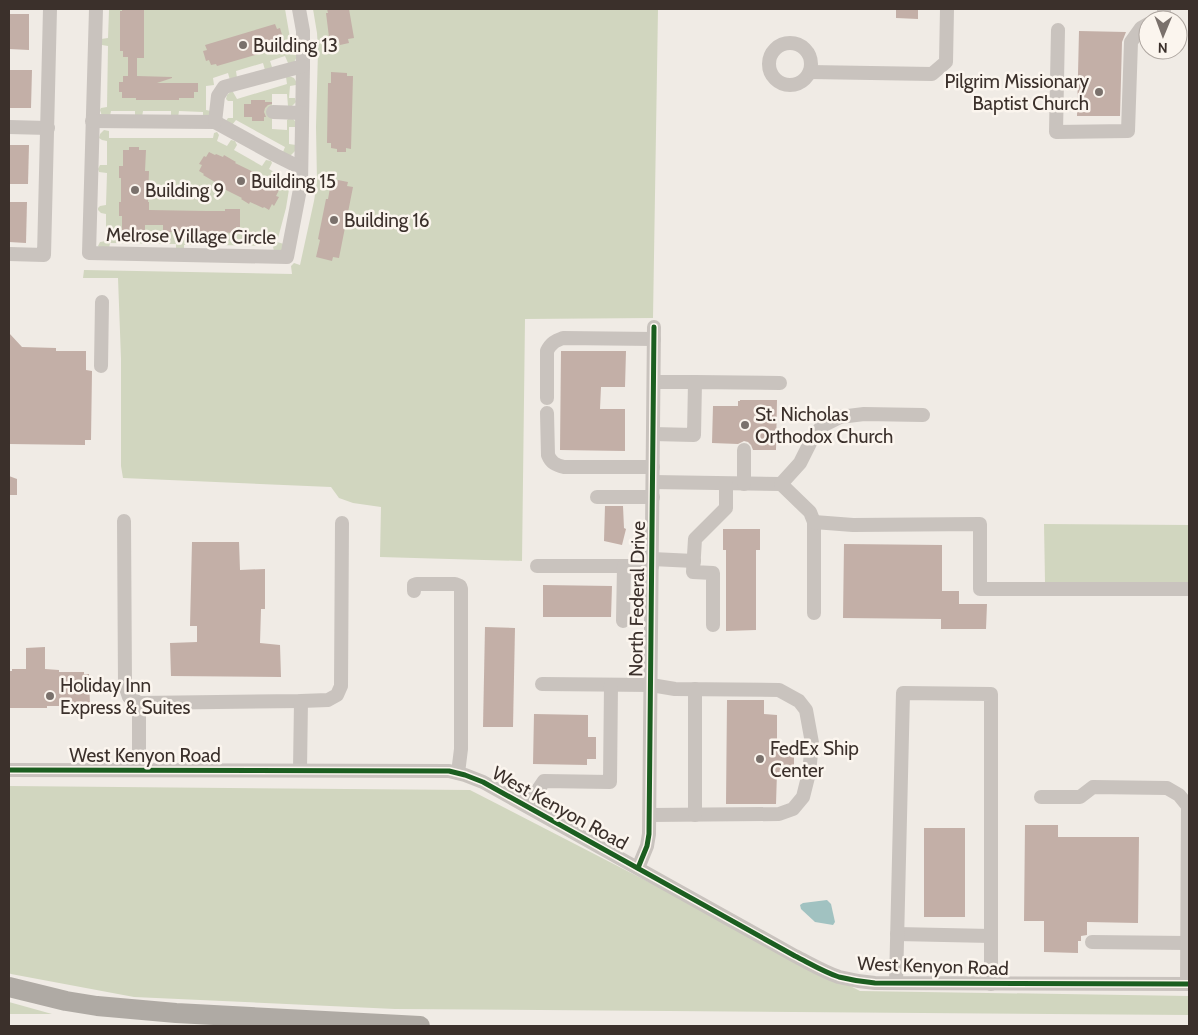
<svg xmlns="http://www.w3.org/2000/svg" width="1198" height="1035" font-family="Cabin,sans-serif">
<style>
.green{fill:#d1d6bf}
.water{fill:#a1c2c1}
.building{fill:#c3afa7}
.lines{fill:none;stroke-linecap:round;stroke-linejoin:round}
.minor{stroke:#c9c3be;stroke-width:14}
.highway{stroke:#afaaa4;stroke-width:20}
.cycleway-casing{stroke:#fbf5ee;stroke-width:8}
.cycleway{stroke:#1b5e20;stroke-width:5}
.poi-dot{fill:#7a716c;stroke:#fbf5ee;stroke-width:2}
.labels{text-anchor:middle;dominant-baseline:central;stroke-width:5;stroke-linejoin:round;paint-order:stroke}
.poi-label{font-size:19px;fill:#3b302b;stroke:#fbf5ee;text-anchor:start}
.street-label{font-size:19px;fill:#3b302b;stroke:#fbf5ee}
</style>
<rect width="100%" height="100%" fill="#f0ebe5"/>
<g class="green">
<polygon points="102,9 285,9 290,38 290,54 296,55 297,57 294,62 290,63 288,63 285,56 270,61 272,67 270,69 265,70 263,63 236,71 237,78 230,80 228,73 213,78 214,85 206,86 206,110 211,111 213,114 203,118 203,112 179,111 178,118 171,118 171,111 143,111 142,117 135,118 135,111 111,111 110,116 102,116 100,110 101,108 107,107 108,46 102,45 100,44 101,39 108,38 109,10"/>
<polygon points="313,9 658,9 653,318 525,319 522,561 380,557 381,507 353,503 339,498 331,487 123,478 121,466 121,359 118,278 83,278 84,270 292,274 291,266 294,263 300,265 314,201 317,182 316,127 318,50 317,33"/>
<polygon points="289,76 294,78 297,83 296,85 290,86 289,98 295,98 296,102 291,107 288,106 287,94 272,94 272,129 287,130 287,120 289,118 293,119 296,122 295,127 289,127 289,144 296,145 296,150 290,156 283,152 285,147 236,120 232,125 226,121 228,118 233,118 233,101 228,101 226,99 227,95 230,92 233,92 237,99 287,84 286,77"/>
<polygon points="104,130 109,131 109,138 213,138 214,133 217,132 219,135 217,141 227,146 231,140 235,141 237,145 234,150 262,166 266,160 271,161 272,163 269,169 286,179 292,173 295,175 295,182 290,183 286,208 277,242 284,244 284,250 274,252 273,246 216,245 216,250 209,252 208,245 184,245 184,251 176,249 176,244 110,243 109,249 99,247 98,246 100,242 106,241 106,214 101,213 98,210 98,208 100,206 106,205 107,173 99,172 98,169 100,165 107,165 107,141 102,140 99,138 100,134"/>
<polygon points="1044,524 1189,525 1189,583 1045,582"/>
<polygon points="9,786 470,790 860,991 1189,996 1189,1015 395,1009 134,997 11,974 9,973"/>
<polygon points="9,1002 52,1014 9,1014"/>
</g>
<polygon class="water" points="827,900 831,904 835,922 833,925 815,922 801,909 800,905 803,903"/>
<g class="building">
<polygon points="122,9 144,9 144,58 137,58 137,76 172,77 172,78 157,83 198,83 198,92 194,92 194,98 179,98 179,100 136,100 136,98 122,98 122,92 119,92 119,82 123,82 123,76 128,76 128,57 123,57 123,51 120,51 120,11 122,11"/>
<polygon points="327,9 349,9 354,38 348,39 349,43 340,45 339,41 333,42 332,36 329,37 326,13 328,13"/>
<polygon points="896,9 918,9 918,19 896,18"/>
<polygon points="9,14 29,14 29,50 9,49"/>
<polygon points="275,24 277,29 280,28 283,38 280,39 282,45 275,47 276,49 217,66 216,64 211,65 209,60 206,61 203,51 207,50 205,45"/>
<polygon points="1079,31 1126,32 1122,42 1120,116 1077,116"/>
<polygon points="10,70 32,70 31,108 9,108 9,80 10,80"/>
<polygon points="331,72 347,73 347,76 353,76 351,149 346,148 346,152 337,152 337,149 331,148 331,143 327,143 328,83 331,83"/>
<polygon points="251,100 265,100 265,102 272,102 272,104 268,105 265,108 264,112 266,117 264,117 264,121 252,121 252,117 244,117 244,104 251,104"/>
<polygon points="9,145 29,145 28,184 10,184"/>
<polygon points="129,147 139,147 139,150 146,150 145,171 149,171 148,202 149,202 149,210 206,211 225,211 225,209 240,209 240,227 236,227 236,233 210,232 210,235 189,234 189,232 163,232 163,225 145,225 145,230 138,230 138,233 128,233 128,230 122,230 122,216 119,216 119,202 121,202 121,178 119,178 119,166 123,166 123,150 129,150"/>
<polygon points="209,152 215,155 216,154 223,157 224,155 236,162 235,163 268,179 267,181 275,185 274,187 279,190 276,196 279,197 274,206 272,204 269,210 264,207 263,208 250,202 249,204 241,199 242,198 214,184 215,182 203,175 204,174 199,171 202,165 199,164 204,156 206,157"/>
<polygon points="338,180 348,182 347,186 353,187 339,258 333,257 332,261 316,257 320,240 318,239 326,199 328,199 331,183 337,184"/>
<polygon points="9,202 27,202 26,243 9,242"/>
<polygon points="9,333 22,347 56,348 56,351 86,351 86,370 92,371 91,440 85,440 85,445 9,444"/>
<polygon points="561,351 626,351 625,387 601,387 600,409 625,409 625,451 560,450"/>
<polygon points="740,400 777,400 776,450 753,450 751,445 748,442 744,441 738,444 712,443 713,406 738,406 738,401 740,401"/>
<polygon points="9,476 17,479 17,495 9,495"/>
<polygon points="605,506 623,506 624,528 626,529 622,545 604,541"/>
<polygon points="723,529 760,529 760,550 756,550 756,630 726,631 726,550 723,550"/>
<polygon points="192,542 239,542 240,570 265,569 265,609 261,609 260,643 280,645 281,677 171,676 170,643 197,642 197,626 190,626"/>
<polygon points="844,544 942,545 942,591 959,591 959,604 987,604 986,629 941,629 941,619 843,618"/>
<polygon points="543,585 612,586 611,617 543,617"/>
<polygon points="485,627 515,628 513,727 483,727"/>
<polygon points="45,647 45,669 59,670 59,672 84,672 84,674 89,674 90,706 47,706 47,708 9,708 9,671 12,671 12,669 26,669 26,648"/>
<polygon points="727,700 764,700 764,714 777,715 777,747 794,747 794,772 777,772 776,804 726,804"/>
<polygon points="534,714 588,715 588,737 596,737 596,759 587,759 587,765 533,764"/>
<polygon points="1025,825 1058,825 1058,837 1139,837 1138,923 1087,922 1087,935 1081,936 1081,941 1078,941 1078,953 1044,952 1044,921 1024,921"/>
<rect x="924" y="828" width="41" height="89"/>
</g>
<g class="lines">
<g class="minor">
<polyline points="96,9 89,253 287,257 301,184 303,66 303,31 299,9"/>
<polyline points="1156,20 1164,16 1164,9"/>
<polyline points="1058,30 1056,132 1128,131 1131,42 1141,28 1148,24"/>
<circle cx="790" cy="64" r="21"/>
<polyline points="810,72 932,74 946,62 947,9"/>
<polyline points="273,112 302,113"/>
<polyline points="92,121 215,122 275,155 301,168"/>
<polyline points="215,122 218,96 224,87 303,66"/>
<polyline points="9,127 48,128"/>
<polyline points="9,254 44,255 50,9"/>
<polyline points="101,366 102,302"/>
<polyline points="654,382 695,382"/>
<path d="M547,398v-47c4,-8 8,-10 16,-13l91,1"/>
<path d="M547,413l1,42c3,8 8,10 16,12h89"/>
<polyline points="653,434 694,435 695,382 780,383"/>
<polyline points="653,482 781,484"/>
<polyline points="744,484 744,450"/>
<polyline points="781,484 800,463 811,441 822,426 840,417 864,414 923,415"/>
<polyline points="781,484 810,512 814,522 814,613"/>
<polyline points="597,497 653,497"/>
<polyline points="124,521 125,685 129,697 139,703 139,770"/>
<polyline points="814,522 853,525 980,524 980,589 1189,589"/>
<polyline points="652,559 694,561"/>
<polyline points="537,566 652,566"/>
<polyline points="414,591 414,585 417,584 455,584 460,586 461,589 461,749 458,773"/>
<polyline points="623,621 624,566"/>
<polyline points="713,625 713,573 693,572 695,539 726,508 726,484"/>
<polyline points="542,684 651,685 675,689 779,690 799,701 806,710 812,743 809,773 803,797 793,809 779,814 650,815"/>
<polyline points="695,689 695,815"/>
<polyline points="139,703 301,701 328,700 337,695 341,686 342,523"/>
<path d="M9,770l440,1 16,4 18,7 312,174c14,7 29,16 44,21 12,3 24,5 36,6l314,1"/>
<polyline points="300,770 301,701"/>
<polyline points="1041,797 1080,797 1093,787 1167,788 1179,795 1188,806 1187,984"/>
<polyline points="527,806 544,781 610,782 611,685"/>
<polyline points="638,868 647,846 649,834 654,327"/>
<polyline points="897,934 991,936"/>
<polyline points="1092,942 1187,943"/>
<polyline points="896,983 903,693 991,694 991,984"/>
</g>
<polyline class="highway" points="9,987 66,1001 97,1006 176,1013 420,1026"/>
<defs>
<g id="cycleway">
<path d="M9,770l440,1 16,4 18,7 312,174c14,7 29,16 44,21 12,3 24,5 36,6l314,1"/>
<polyline points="638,868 647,846 649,834 654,327"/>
</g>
</defs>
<use href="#cycleway" class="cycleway-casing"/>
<use href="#cycleway" class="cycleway"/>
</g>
<g class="poi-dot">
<circle cx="243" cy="45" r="5"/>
<circle cx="1099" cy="92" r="5"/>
<circle cx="241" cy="181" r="5"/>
<circle cx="135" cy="190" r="5"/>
<circle cx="334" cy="220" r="5"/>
<circle cx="745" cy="425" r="5"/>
<circle cx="50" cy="696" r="5"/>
<circle cx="760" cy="759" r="5"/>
</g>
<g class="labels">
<g class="poi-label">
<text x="253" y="45">Building 13</text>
<text x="1089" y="81" text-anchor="end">Pilgrim Missionary<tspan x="1089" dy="22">Baptist Church</tspan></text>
<text x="251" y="181">Building 15</text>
<text x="145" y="190">Building 9</text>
<text x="344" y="220">Building 16</text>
<text x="755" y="414">St. Nicholas<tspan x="755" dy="22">Orthodox Church</tspan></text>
<text x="60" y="685">Holiday Inn<tspan x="60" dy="22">Express &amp; Suites</tspan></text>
<text x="770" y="748">FedEx Ship<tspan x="770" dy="22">Center</tspan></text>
</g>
<g class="street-label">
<text transform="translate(191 236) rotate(1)">Melrose Village Circle</text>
<text transform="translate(637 599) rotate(-89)">North Federal Drive</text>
<text x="145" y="755">West Kenyon Road</text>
<text transform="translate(560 808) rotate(29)">West Kenyon Road</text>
<text transform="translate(933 966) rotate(2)">West Kenyon Road</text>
</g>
</g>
<rect width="1198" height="1035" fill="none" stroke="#3b302b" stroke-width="20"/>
<g transform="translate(1163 35) rotate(181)"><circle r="24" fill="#fbf5ee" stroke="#aea6a0"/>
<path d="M0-4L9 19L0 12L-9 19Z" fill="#7a716c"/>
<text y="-8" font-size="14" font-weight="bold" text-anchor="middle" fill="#3b302b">N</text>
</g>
</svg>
